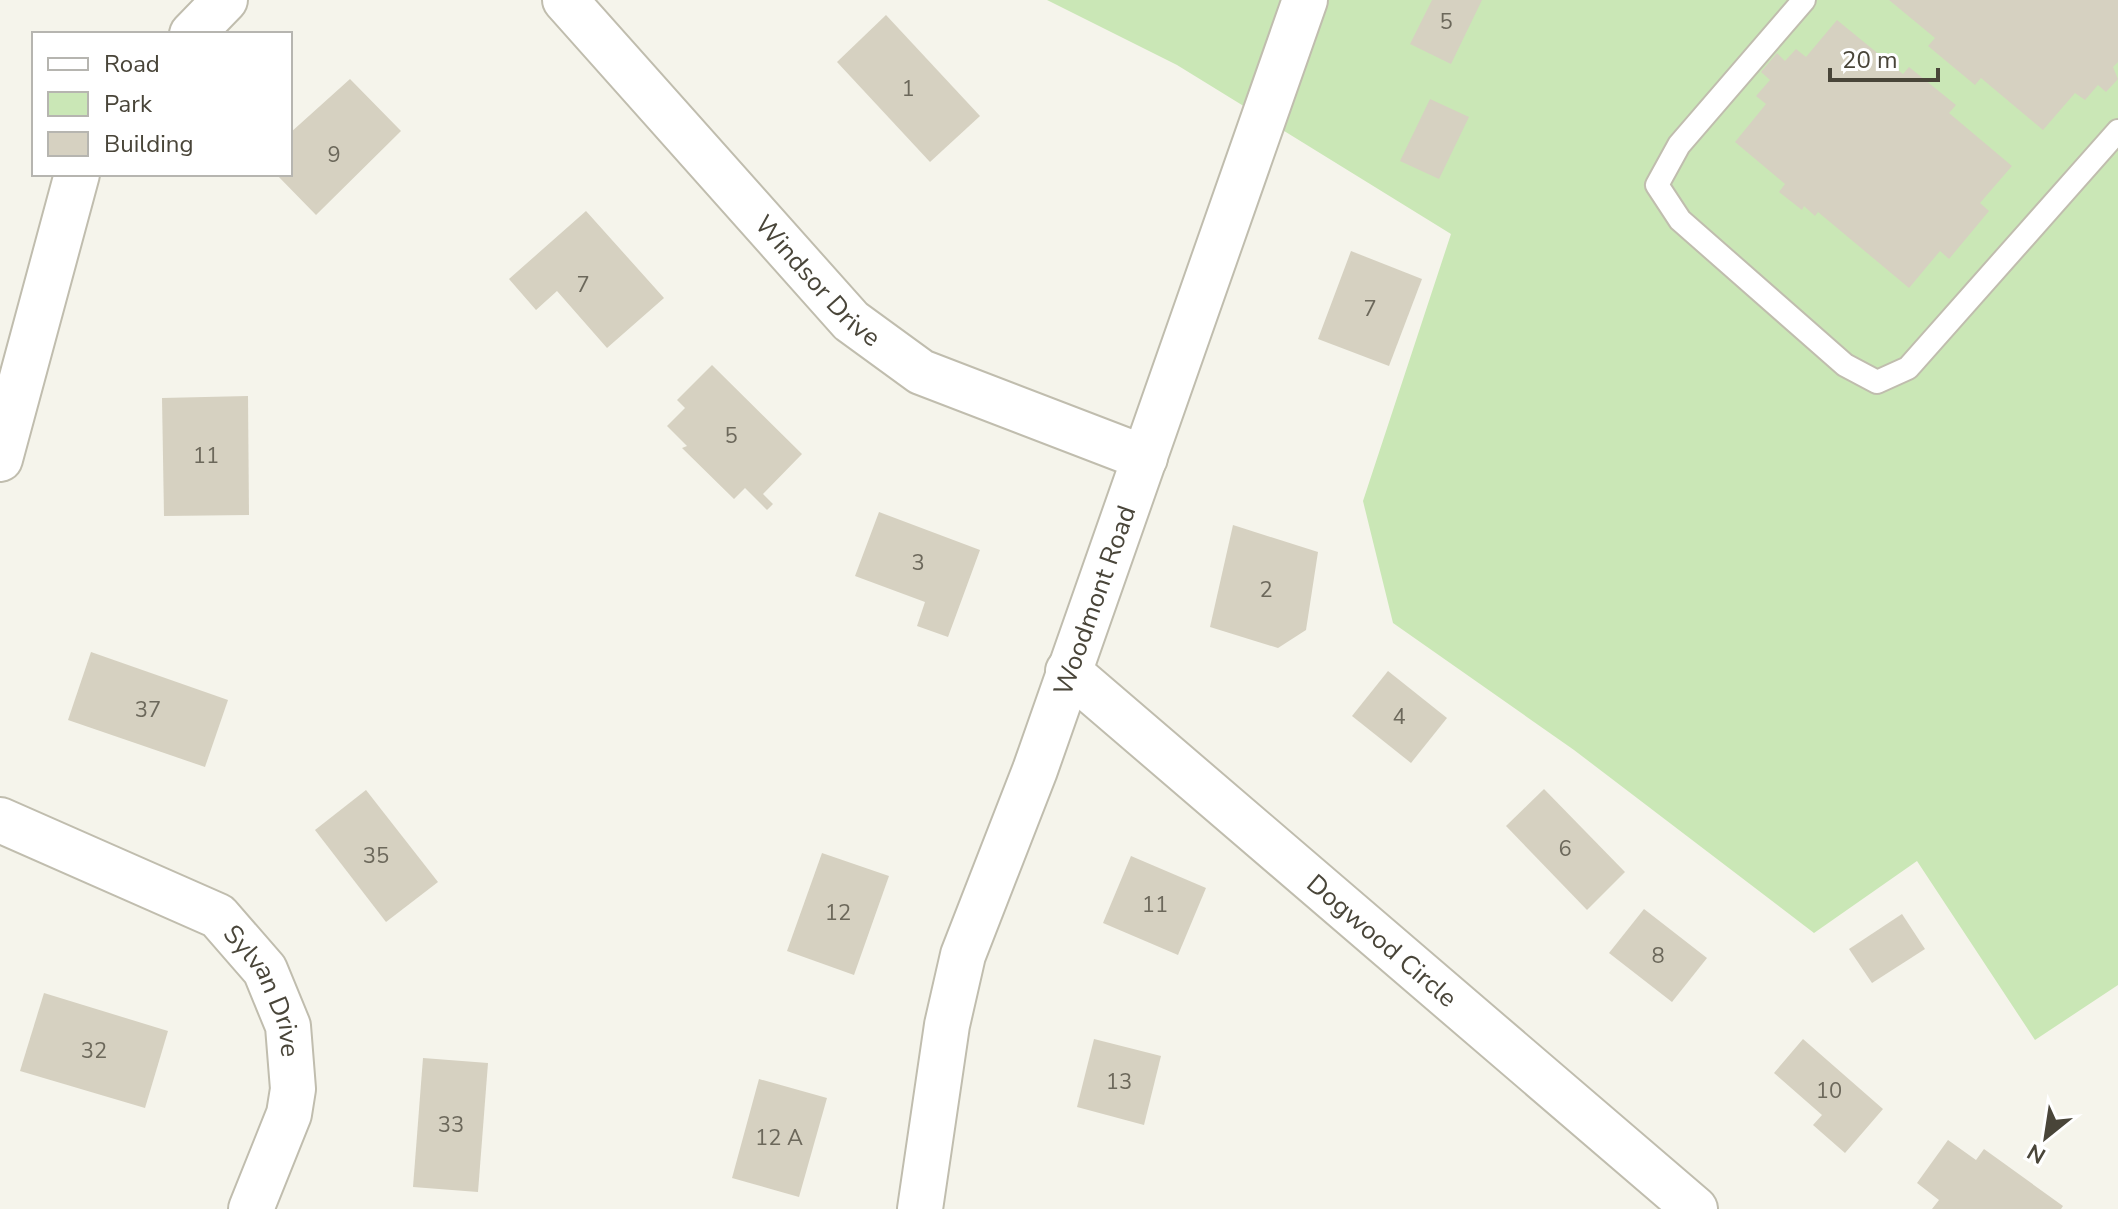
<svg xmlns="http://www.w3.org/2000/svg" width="2118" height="1209" font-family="'Nunito Sans',sans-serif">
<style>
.green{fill:#cae7b6}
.building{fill:#d6d1c1}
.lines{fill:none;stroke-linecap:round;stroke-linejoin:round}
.service-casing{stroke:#c0bdae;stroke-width:26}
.minor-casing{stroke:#c0bdae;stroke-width:48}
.service{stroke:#fff;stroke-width:22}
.minor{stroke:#fff;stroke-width:44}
.labels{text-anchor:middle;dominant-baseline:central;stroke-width:8;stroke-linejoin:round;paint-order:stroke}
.number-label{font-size:22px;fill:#6c685b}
.street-label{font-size:26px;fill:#494539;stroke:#fff}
</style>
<rect width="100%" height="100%" fill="#f5f4eb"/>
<polygon class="green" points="1047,0 2118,0 2118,985 2035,1040 1917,861 1814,933 1574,750 1393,623 1363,501 1451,234 1177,65"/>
<g class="building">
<polygon points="1432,0 1482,0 1451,64 1410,44"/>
<polygon points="1889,0 2118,0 2118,62 2113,67 2118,79 2106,92 2098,85 2085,100 2075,93 2043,130 1981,78 1975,85 1928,46 1935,38"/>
<polygon points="886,15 980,116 930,162 837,62"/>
<polygon points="1837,20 1903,74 1909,67 1956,105 1949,113 2012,166 1980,203 1989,211 1949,259 1940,251 1909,288 1818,212 1815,216 1804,206 1802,210 1779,192 1785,184 1735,142 1766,104 1756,96 1770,80 1761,72 1777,53 1785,61 1796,49 1806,57"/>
<polygon points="350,79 401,131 316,215 276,174 290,174 290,133"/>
<polygon points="1430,99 1469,117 1439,179 1400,161"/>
<polygon points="586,211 664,298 607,348 557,291 536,310 509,279"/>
<polygon points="1351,251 1422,279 1389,366 1318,339"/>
<polygon points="712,365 802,454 763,494 773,504 767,510 745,488 734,499 682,448 687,446 667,426 685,408 677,400"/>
<polygon points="248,396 249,515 164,516 162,398"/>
<polygon points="879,512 980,550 948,637 917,626 925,602 855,576"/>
<polygon points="1233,525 1318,552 1306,630 1278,648 1210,627"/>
<polygon points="91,652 228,700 205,767 68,720"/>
<polygon points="1388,671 1447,718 1411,763 1352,716"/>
<polygon points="1544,789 1625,872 1587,910 1506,826"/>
<polygon points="366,790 438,882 386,922 315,830"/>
<polygon points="822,853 889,876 854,975 787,951"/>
<polygon points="1131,856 1206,888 1178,955 1103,923"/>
<polygon points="1644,909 1707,958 1672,1002 1609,953"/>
<polygon points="1902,914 1925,949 1872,983 1849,949"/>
<polygon points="44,993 168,1031 145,1108 20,1071"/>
<polygon points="1094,1039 1161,1056 1144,1125 1077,1107"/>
<polygon points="1803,1039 1883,1109 1845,1153 1813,1125 1822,1115 1774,1073"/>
<polygon points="423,1058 488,1063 478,1192 413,1187"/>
<polygon points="759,1079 827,1098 799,1197 732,1178"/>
<polygon points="1948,1140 1976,1160 1984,1149 2063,1206 2061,1209 1932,1209 1939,1200 1917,1183"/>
</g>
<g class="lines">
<defs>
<polyline id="service" points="1804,0 1679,145 1657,185 1680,220 1845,365 1877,382 1908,368 2118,131"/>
<g id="minor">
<path id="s1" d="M565,0l286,321 70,51 224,86"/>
<polyline points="192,34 225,0"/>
<polyline points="0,459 77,174"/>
<path id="s2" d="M1068,671l627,538"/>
<path id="s3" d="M0,820l218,96 47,54 23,56 5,63 -4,25 -38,95"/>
<path id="s4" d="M920,1209l27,-184 16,-70 72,-185 270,-770"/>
</g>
</defs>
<use href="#service" class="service-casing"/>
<use href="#minor" class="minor-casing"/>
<use href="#service" class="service"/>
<use href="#minor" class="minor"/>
</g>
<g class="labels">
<g class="number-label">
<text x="1446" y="22">5</text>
<text x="908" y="89">1</text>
<text x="334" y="155">9</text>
<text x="583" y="285">7</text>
<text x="1370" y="309">7</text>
<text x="731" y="436">5</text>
<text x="206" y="456">11</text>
<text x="918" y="563">3</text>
<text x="1266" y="590">2</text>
<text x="148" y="710">37</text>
<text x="1399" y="717">4</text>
<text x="1565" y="849">6</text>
<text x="376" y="856">35</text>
<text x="1155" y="905">11</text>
<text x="838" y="913">12</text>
<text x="1658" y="956">8</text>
<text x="94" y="1051">32</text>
<text x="1119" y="1082">13</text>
<text x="1829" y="1091">10</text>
<text x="451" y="1125">33</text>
<text x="779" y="1138">12 A</text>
</g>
<g class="street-label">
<text stroke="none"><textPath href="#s1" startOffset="378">Windsor Drive</textPath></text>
<text stroke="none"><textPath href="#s4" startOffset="636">Woodmont Road</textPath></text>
<text stroke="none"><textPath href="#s2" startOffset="414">Dogwood Circle</textPath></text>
<text stroke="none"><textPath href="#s3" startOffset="328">Sylvan Drive</textPath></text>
</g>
</g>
<rect x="32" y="32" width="260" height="144" fill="#ffffff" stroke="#b6b5b0" stroke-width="2"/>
<rect x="48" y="58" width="40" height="12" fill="#ffffff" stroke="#b6b5b0" stroke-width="2"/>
<text x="104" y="72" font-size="24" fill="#494539">Road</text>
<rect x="48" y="92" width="40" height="24" fill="#cae7b6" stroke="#b6b5b0" stroke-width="2"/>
<text x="104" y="112" font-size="24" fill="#494539">Park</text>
<rect x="48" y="132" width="40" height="24" fill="#d6d1c1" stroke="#b6b5b0" stroke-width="2"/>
<text x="104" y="152" font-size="24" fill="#494539">Building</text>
<g transform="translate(2046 1137) rotate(210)" stroke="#ffffff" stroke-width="6" paint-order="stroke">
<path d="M0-6L14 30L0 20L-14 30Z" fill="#494539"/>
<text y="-12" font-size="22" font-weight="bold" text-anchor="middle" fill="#494539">N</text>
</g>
<path d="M1830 68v12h108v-12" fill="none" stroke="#494539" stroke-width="4"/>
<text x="1842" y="68" font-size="24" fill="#494539" stroke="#ffffff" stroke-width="6" paint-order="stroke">20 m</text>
</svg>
